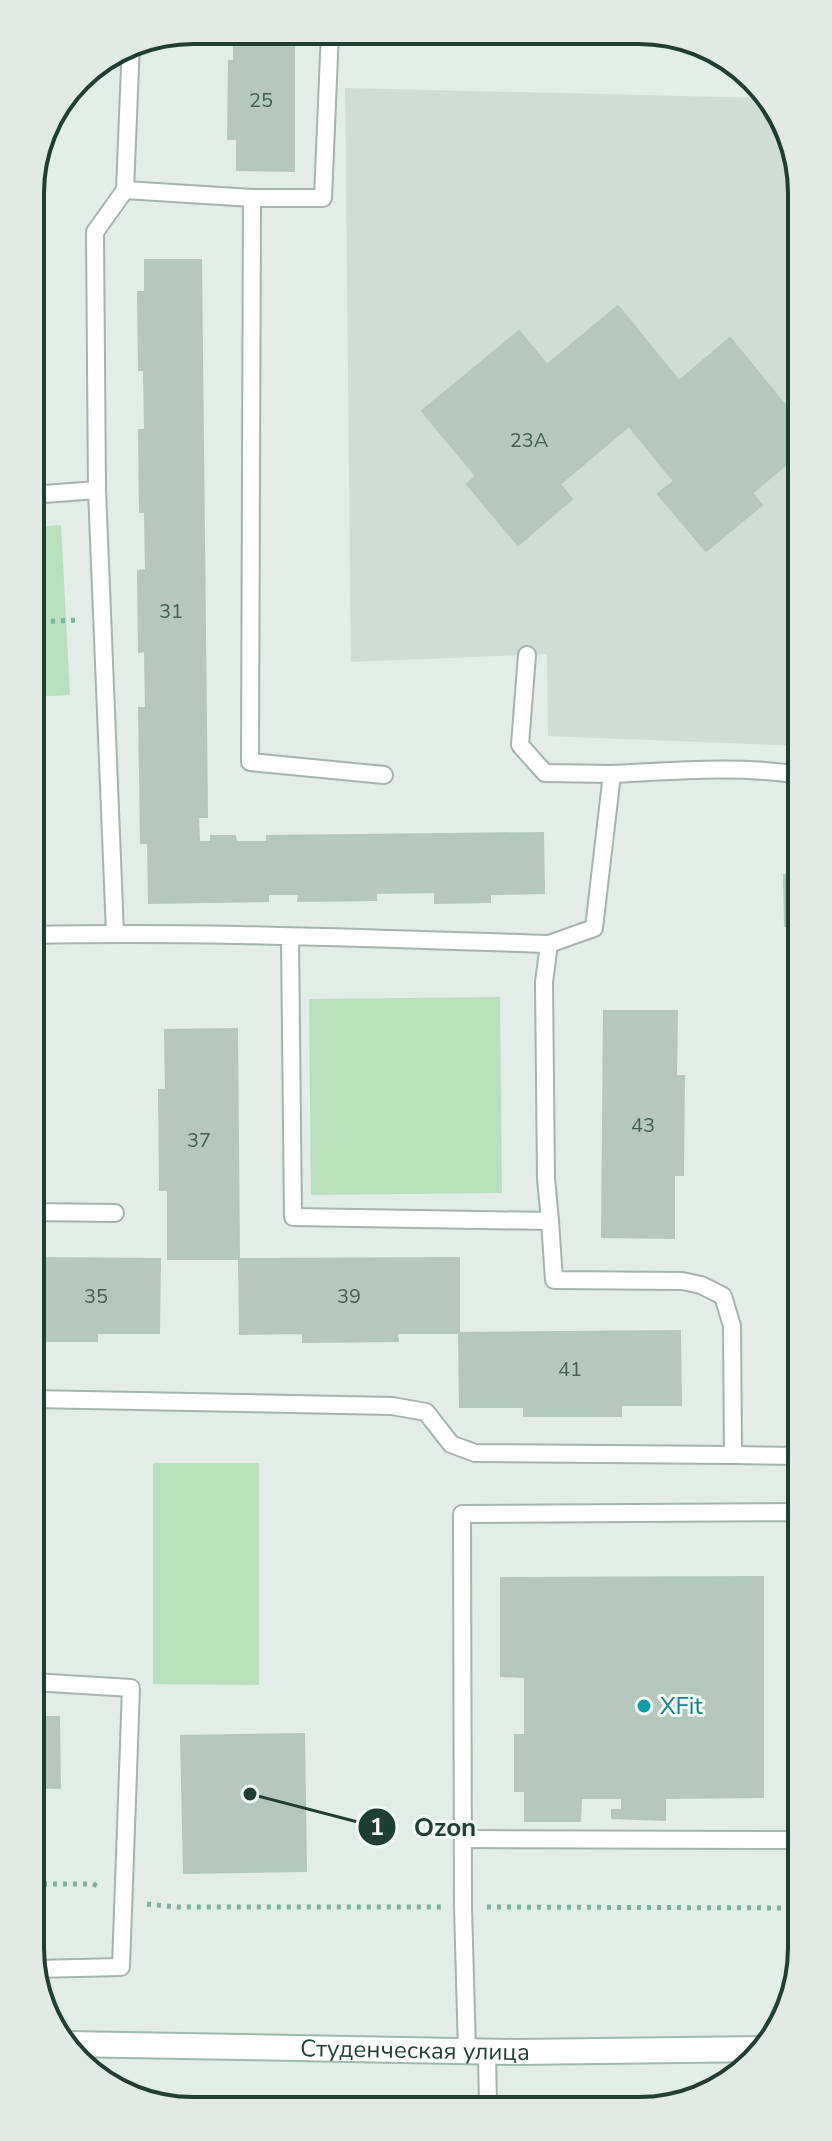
<svg xmlns="http://www.w3.org/2000/svg" width="832" height="2141" font-family="'Nunito Sans',sans-serif">
<style>
.built{fill:#cfddd4}
.green{fill:#b8e0bc}
.building{fill:#b6c8be;stroke:#b3c7bc;stroke-width:2}
.lines{fill:none;stroke-linecap:round;stroke-linejoin:round}
.lane-casing{stroke:#a3b5ac;stroke-width:20}
.secondary-casing{stroke:#9ebaac;stroke-width:28}
.path{stroke:#7eb49b;stroke-width:5;stroke-dasharray:4 6;stroke-linecap:butt}
.lane{stroke:#fff;stroke-width:16}
.secondary{stroke:#fff;stroke-width:24}
.culture-dot{fill:#0f9aa8;stroke:#f2f9f4;stroke-width:3}
.labels{text-anchor:middle;dominant-baseline:central;stroke-width:6;stroke-linejoin:round;paint-order:stroke}
.number-label{font-size:20px;fill:#456155}
.culture-label{font-size:24px;fill:#0d838f;stroke:#f2f9f4;text-anchor:start}
.street-label{font-size:24px;fill:#1f3f32;stroke:#f2f9f4}
.rim{fill:none;stroke:#1f3f32;stroke-width:4}
.leader{fill:none;stroke:#1f3f32;stroke-width:3}
.callout-dot{fill:#1f3f32;stroke:#f2f9f4;stroke-width:3}
.mark-label{font-size:24px;text-anchor:middle;font-weight:bold;fill:#fff}
.callout-label{font-size:26px;text-anchor:middle;font-weight:bold;fill:#1f3f32;stroke:#f2f9f4;stroke-width:6;stroke-linejoin:round;paint-order:stroke}
</style>
<rect width="100%" height="100%" fill="#e1ede6"/>
<polygon class="built" points="345,88 766,98 799,161 800,746 548,736 547,654 351,662"/>
<g class="green">
<polygon points="61,525 70,695 31,697 31,527"/>
<polygon points="500,997 502,1193 311,1195 309,999"/>
<polygon points="153,1463 259,1463 259,1685 153,1684"/>
</g>
<g class="building">
<polygon points="234,30 294,31 294,171 237,170 237,139 228,139 229,61 234,61"/>
<polygon points="145,260 201,260 207,817 198,817 199,842 211,842 211,836 235,836 236,842 267,842 267,836 543,833 544,893 490,894 490,902 435,903 435,892 376,893 376,900 298,901 299,894 268,894 268,901 149,903 148,843 141,843 139,708 146,708 145,651 139,652 138,571 146,570 145,512 140,512 139,430 145,430 144,370 139,370 138,292 145,292"/>
<polygon points="618,306 679,381 730,338 799,422 799,454 752,493 762,505 706,551 658,494 674,481 629,426 560,484 572,499 518,545 467,484 476,476 422,411 519,331 547,365"/>
<polygon points="784,875 800,875 800,926 785,926"/>
<rect x="788" y="955" width="12" height="47"/>
<polygon points="604,1011 677,1011 676,1076 684,1076 683,1175 674,1175 674,1238 602,1237"/>
<polygon points="237,1029 239,1259 168,1259 168,1190 160,1190 159,1090 166,1090 165,1030"/>
<polygon points="32,1258 160,1259 159,1333 97,1333 97,1341 32,1341"/>
<polygon points="459,1258 459,1333 397,1333 398,1341 303,1342 303,1333 240,1334 239,1259"/>
<polygon points="680,1331 681,1405 621,1405 621,1416 524,1416 524,1407 460,1407 459,1333"/>
<polygon points="763,1577 763,1797 665,1798 665,1820 612,1818 612,1810 622,1810 622,1798 581,1798 580,1821 525,1821 525,1791 515,1791 515,1735 525,1735 525,1677 501,1676 501,1578"/>
<polygon points="33,1717 59,1717 60,1788 33,1787"/>
<polygon points="304,1734 306,1871 184,1873 181,1736"/>
</g>
<g class="lines">
<defs>
<g id="lane">
<polyline points="125,190 252,198 323,198 330,31"/>
<polyline points="252,198 250,762 384,775"/>
<polyline points="97,490 115,933"/>
<polyline points="31,495 97,490 95,232 125,190 131,42"/>
<polyline points="527,655 520,745 545,773 612,774"/>
<path d="M32,935c172,-4 345,4 517,9l-5,38 2,196 4,43 -257,-4 -3,-280"/>
<path d="M549,944l45,-16 18,-154c62,-3 127,-9 188,1"/>
<polyline points="32,1212 115,1213"/>
<polyline points="32,1399 392,1406 426,1412 451,1444 475,1453 733,1455 732,1326 723,1296 701,1285 682,1281 554,1280 550,1221"/>
<polyline points="733,1455 801,1456"/>
<polyline points="33,1682 131,1688 121,1967 33,1969"/>
<polyline points="463,1839 801,1840"/>
<polyline points="467,2051 463,1907 462,1514 797,1512 801,1520"/>
<polyline points="487,2052 488,2108"/>
</g>
<g id="secondary">
<path id="s1" d="M67,2044l449,8 248,-3"/>
</g>
</defs>
<use href="#lane" class="lane-casing"/>
<use href="#secondary" class="secondary-casing"/>
<g class="path">
<polyline points="31,622 80,620"/>
<polyline points="33,1884 93,1884 100,1887"/>
<polyline points="147,1904 177,1907 441,1907"/>
<polyline points="487,1907 802,1908"/>
</g>
<use href="#lane" class="lane"/>
<use href="#secondary" class="secondary"/>
</g>
<circle class="culture-dot" cx="644" cy="1706" r="8"/>
<g class="labels">
<g class="number-label">
<text x="261" y="100">25</text>
<text x="529" y="440">23А</text>
<text x="171" y="611">31</text>
<text x="643" y="1125">43</text>
<text x="199" y="1140">37</text>
<text x="96" y="1296">35</text>
<text x="349" y="1296">39</text>
<text x="570" y="1369">41</text>
</g>
<g class="culture-label">
<text x="660" y="1706">XFit</text>
</g>
<g class="street-label">
<text stroke="none"><textPath href="#s1" startOffset="348">Студенческая улица</textPath></text>
</g>
</g>
<path d="M0 0H832V2141H0ZM193 44H639A149 149 0 0 1 788 193V1948A149 149 0 0 1 639 2097H193A149 149 0 0 1 44 1948V193A149 149 0 0 1 193 44Z" fill="#e1eae4" fill-rule="evenodd"/>
<path class="rim" d="M193 44H639A149 149 0 0 1 788 193V1948A149 149 0 0 1 639 2097H193A149 149 0 0 1 44 1948V193A149 149 0 0 1 193 44Z"/>
<path class="leader" d="M250 1794L377 1827"/>
<g class="callout-dot">
<circle cx="250" cy="1794" r="8"/>
<circle cx="377" cy="1827" r="20"/>
</g>
<g class="mark-label">
<text x="377" y="1835">1</text>
</g>
<g class="callout-label">
<text x="445" y="1836">Ozon</text>
</g>
</svg>
